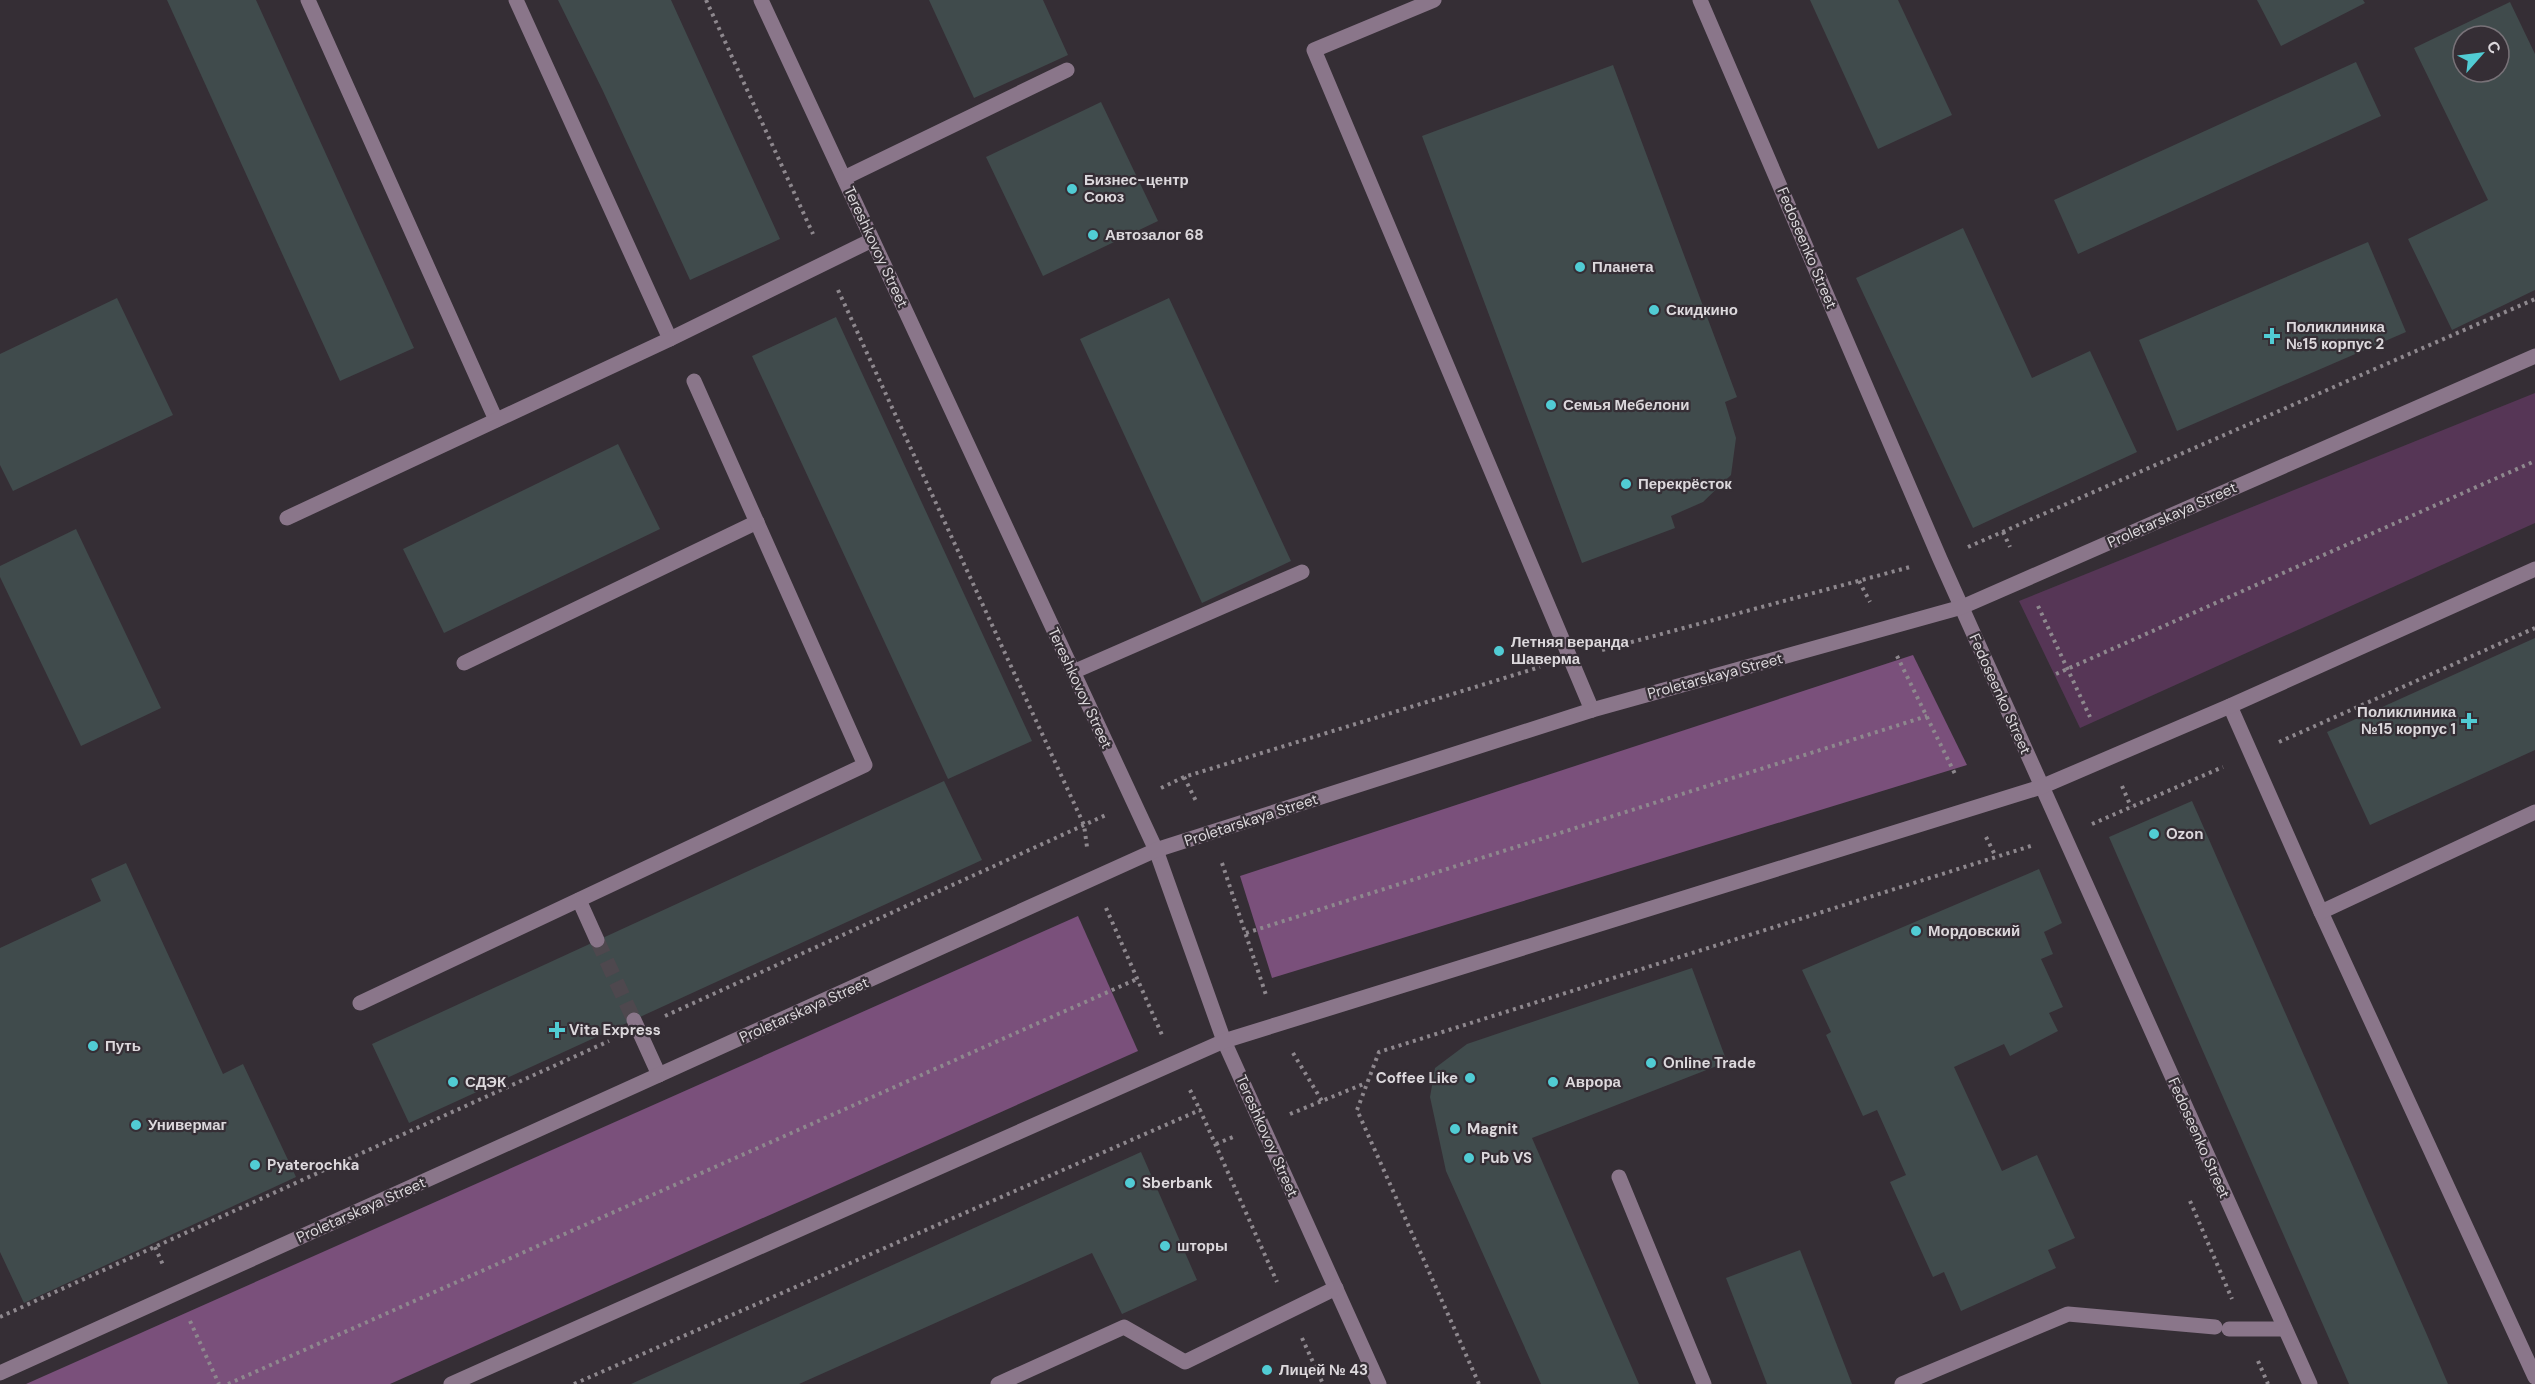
<svg xmlns="http://www.w3.org/2000/svg" width="2535" height="1384" font-family="'DM Sans',sans-serif">
<style>
.green{fill:#563656}
.forest{fill:#7a507b}
.building{fill:#404b4c;fill-rule:evenodd}
.lines{fill:none;stroke-linecap:round;stroke-linejoin:round}
.minor-tunnel{stroke:#4e484e;stroke-width:15;stroke-dasharray:15 8;stroke-linecap:butt}
.path{stroke:#8e888e;stroke-width:4;stroke-dasharray:3 4.5;stroke-linecap:butt}
.minor{stroke:#8a768a;stroke-width:15}
.poi-dot{fill:#51ccd4;stroke:#352e35;stroke-width:2}
.labels{text-anchor:middle;dominant-baseline:central;stroke-width:4.5;stroke-linejoin:round;paint-order:stroke}
.poi-label{font-size:15px;font-weight:bold;fill:#dcd8dc;stroke:#352e35;text-anchor:start}
.street-label{font-size:15px;fill:#dcd8dc;stroke:#352e35}
</style>
<rect width="100%" height="100%" fill="#352e35"/>
<polygon class="green" points="2535,393 2535,523 2080,728 2019,601"/>
<g class="forest">
<polygon points="1913,655 1967,765 1272,978 1240,876"/>
<polygon points="1078,916 1138,1051 390,1384 26,1384"/>
</g>
<g class="building">
<polygon points="167,0 256,0 414,348 340,381"/>
<polygon points="558,0 671,0 780,239 690,280 603,91"/>
<polygon points="929,0 1043,0 1068,55 974,98"/>
<polygon points="1810,0 1898,0 1952,115 1878,149"/>
<polygon points="2257,0 2363,0 2365,3 2281,46"/>
<path d="M2510,2l25,52v236l-83,40 -44,-91 80,-39 -74,-152zM2463,36h36v36h-36z"/>
<polygon points="2356,62 2381,116 2078,254 2054,200"/>
<polygon points="1613,65 1737,397 1725,402 1736,438 1731,475 1703,502 1671,516 1675,528 1582,563 1422,136"/>
<polygon points="1101,102 1158,221 1043,276 986,157"/>
<polygon points="1963,228 2032,378 2090,351 2137,452 1973,528 1856,278"/>
<polygon points="2368,242 2406,332 2177,431 2139,340"/>
<polygon points="117,298 173,415 13,491 0,465 0,354"/>
<polygon points="1169,298 1291,561 1202,603 1080,339"/>
<polygon points="836,317 1032,741 948,779 752,356"/>
<polygon points="618,444 660,529 444,633 403,549"/>
<polygon points="76,529 161,708 81,746 0,577 0,566"/>
<polygon points="2535,638 2535,750 2370,825 2327,732"/>
<polygon points="944,781 982,860 409,1123 372,1044"/>
<polygon points="2192,801 2427,1335 2448,1384 2349,1384 2109,837"/>
<polygon points="126,863 223,1074 243,1064 296,1177 24,1303 0,1252 0,948 101,901 91,879"/>
<polygon points="2039,869 2062,923 2044,932 2053,954 2041,959 2063,1007 2049,1013 2058,1031 2010,1056 2004,1044 1954,1067 2002,1171 2037,1155 2075,1238 2048,1250 2056,1268 1961,1311 1944,1272 1933,1277 1890,1182 1906,1175 1877,1110 1863,1116 1826,1035 1831,1032 1802,970"/>
<polygon points="1692,968 1727,1062 1532,1138 1639,1384 1541,1384 1446,1171 1430,1097 1435,1068 1467,1044"/>
<polygon points="1141,1152 1197,1280 1122,1314 1092,1253 799,1384 631,1384"/>
<polygon points="1800,1250 1852,1384 1767,1384 1726,1278"/>
</g>
<g class="lines">
<polyline class="minor-tunnel" points="597,940 634,1020"/>
<g class="path">
<polyline points="706,0 813,234"/>
<polyline points="838,290 1084,825 1087,847"/>
<polyline points="2003,532 2010,547"/>
<polyline points="1968,547 2535,299"/>
<polyline points="1859,581 1870,602"/>
<polyline points="2038,606 2090,717"/>
<polyline points="1602,650 1910,567"/>
<polyline points="1897,656 1956,776"/>
<polyline points="2056,674 2535,461"/>
<polyline points="2279,742 2535,628"/>
<polyline points="1184,777 1197,803"/>
<polyline points="2122,786 2131,807"/>
<polyline points="1161,788 1184,777 1540,667"/>
<polyline points="2092,824 2223,767"/>
<polyline points="1986,837 1996,857"/>
<polyline points="1222,863 1266,995"/>
<polyline points="1106,908 1162,1035"/>
<polyline points="1246,933 1927,716"/>
<polyline points="665,1016 1106,815"/>
<polyline points="1293,1053 1322,1101"/>
<polyline points="1190,1090 1200,1110"/>
<polyline points="1290,1114 1366,1083"/>
<polyline points="1216,1144 1233,1137"/>
<polyline points="2190,1201 2232,1299"/>
<polyline points="155,1247 163,1265"/>
<polyline points="0,1317 609,1041"/>
<polyline points="190,1321 219,1384"/>
<polyline points="1302,1338 1323,1384"/>
<polyline points="2258,1361 2268,1384"/>
<polyline points="228,1384 1137,979"/>
<polyline points="574,1384 1200,1110 1277,1282"/>
<polyline points="1479,1384 1357,1110 1379,1052 2034,845"/>
</g>
<g class="minor">
<polyline points="308,0 496,420"/>
<polyline points="516,0 670,339"/>
<polyline points="761,0 1156,850 1224,1041 1379,1384"/>
<polyline points="1434,0 1314,50 1592,710"/>
<polyline points="1700,0 1940,559 2310,1384"/>
<polyline points="844,178 1067,70"/>
<polyline points="287,518 670,339 872,240"/>
<polyline points="464,663 757,522"/>
<polyline points="1073,672 1302,572"/>
<polyline points="2230,706 2321,912 2535,1377"/>
<polyline points="579,900 597,940"/>
<polyline points="2321,912 2535,812"/>
<polyline points="360,1003 865,765 694,381"/>
<polyline points="634,1020 659,1075"/>
<polyline points="1619,1177 1704,1384"/>
<polyline points="2229,1329 2285,1329"/>
<polyline points="0,1373 1156,850 1592,710 1962,607 2535,356"/>
<polyline points="451,1384 1224,1041 2041,787 2230,706 2535,569"/>
<polyline points="998,1384 1124,1327 1185,1362 1336,1288"/>
<polyline points="1902,1384 2068,1314 2215,1327"/>
</g>
</g>
<g class="poi-dot">
<circle cx="1072" cy="189" r="6"/>
<circle cx="1093" cy="235" r="6"/>
<circle cx="1580" cy="267" r="6"/>
<circle cx="1654" cy="310" r="6"/>
<path d="M2269 327h6v6h6v6h-6v6h-6v-6h-6v-6h6z"/>
<circle cx="1551" cy="405" r="6"/>
<circle cx="1626" cy="484" r="6"/>
<circle cx="1499" cy="651" r="6"/>
<path d="M2466 712h6v6h6v6h-6v6h-6v-6h-6v-6h6z"/>
<circle cx="2154" cy="834" r="6"/>
<circle cx="1916" cy="931" r="6"/>
<path d="M554 1021h6v6h6v6h-6v6h-6v-6h-6v-6h6z"/>
<circle cx="93" cy="1046" r="6"/>
<circle cx="1651" cy="1063" r="6"/>
<circle cx="1470" cy="1078" r="6"/>
<circle cx="453" cy="1082" r="6"/>
<circle cx="1553" cy="1082" r="6"/>
<circle cx="136" cy="1125" r="6"/>
<circle cx="1455" cy="1129" r="6"/>
<circle cx="1469" cy="1158" r="6"/>
<circle cx="255" cy="1165" r="6"/>
<circle cx="1130" cy="1183" r="6"/>
<circle cx="1165" cy="1246" r="6"/>
<circle cx="1267" cy="1370" r="6"/>
</g>
<g class="labels">
<g class="poi-label">
<text x="1084" y="180">Бизнес-центр<tspan x="1084" dy="17">Союз</tspan></text>
<text x="1105" y="235">Автозалог 68</text>
<text x="1592" y="267">Планета</text>
<text x="1666" y="310">Скидкино</text>
<text x="2286" y="327">Поликлиника<tspan x="2286" dy="17">№15 корпус 2</tspan></text>
<text x="1563" y="405">Семья Мебелони</text>
<text x="1638" y="484">Перекрёсток</text>
<text x="1511" y="642">Летняя веранда<tspan x="1511" dy="17">Шаверма</tspan></text>
<text x="2456" y="712" text-anchor="end">Поликлиника<tspan x="2456" dy="17">№15 корпус 1</tspan></text>
<text x="2166" y="834">Ozon</text>
<text x="1928" y="931">Мордовский</text>
<text x="569" y="1030">Vita Express</text>
<text x="105" y="1046">Путь</text>
<text x="1663" y="1063">Online Trade</text>
<text x="1458" y="1078" text-anchor="end">Coffee Like</text>
<text x="465" y="1082">СДЭК</text>
<text x="1565" y="1082">Аврора</text>
<text x="148" y="1125">Универмаг</text>
<text x="1467" y="1129">Magnit</text>
<text x="1481" y="1158">Pub VS</text>
<text x="267" y="1165">Pyaterochka</text>
<text x="1142" y="1183">Sberbank</text>
<text x="1177" y="1246">шторы</text>
<text x="1279" y="1370">Лицей № 43</text>
</g>
<g class="street-label">
<text transform="translate(876 247) rotate(65)">Tereshkovoy Street</text>
<text transform="translate(1807 248) rotate(67)">Fedoseenko Street</text>
<text transform="translate(2172 515) rotate(-24)">Proletarskaya Street</text>
<text transform="translate(1715 676) rotate(-15)">Proletarskaya Street</text>
<text transform="translate(1080 688) rotate(65)">Tereshkovoy Street</text>
<text transform="translate(2000 694) rotate(66)">Fedoseenko Street</text>
<text transform="translate(1251 820) rotate(-18)">Proletarskaya Street</text>
<text transform="translate(804 1010) rotate(-24)">Proletarskaya Street</text>
<text transform="translate(1267 1136) rotate(66)">Tereshkovoy Street</text>
<text transform="translate(2199 1138) rotate(66)">Fedoseenko Street</text>
<text transform="translate(361 1210) rotate(-24)">Proletarskaya Street</text>
</g>
</g>
<g transform="translate(2481 54) rotate(62)"><circle r="28" fill="#352e35" stroke="#787278" stroke-width="1.5"/>
<path d="M0-4.5L10 22L0 15L-10 22Z" fill="#51ccd4"/>
<text y="-9" font-size="16" font-weight="bold" text-anchor="middle" fill="#dcd8dc">С</text>
</g>
</svg>
